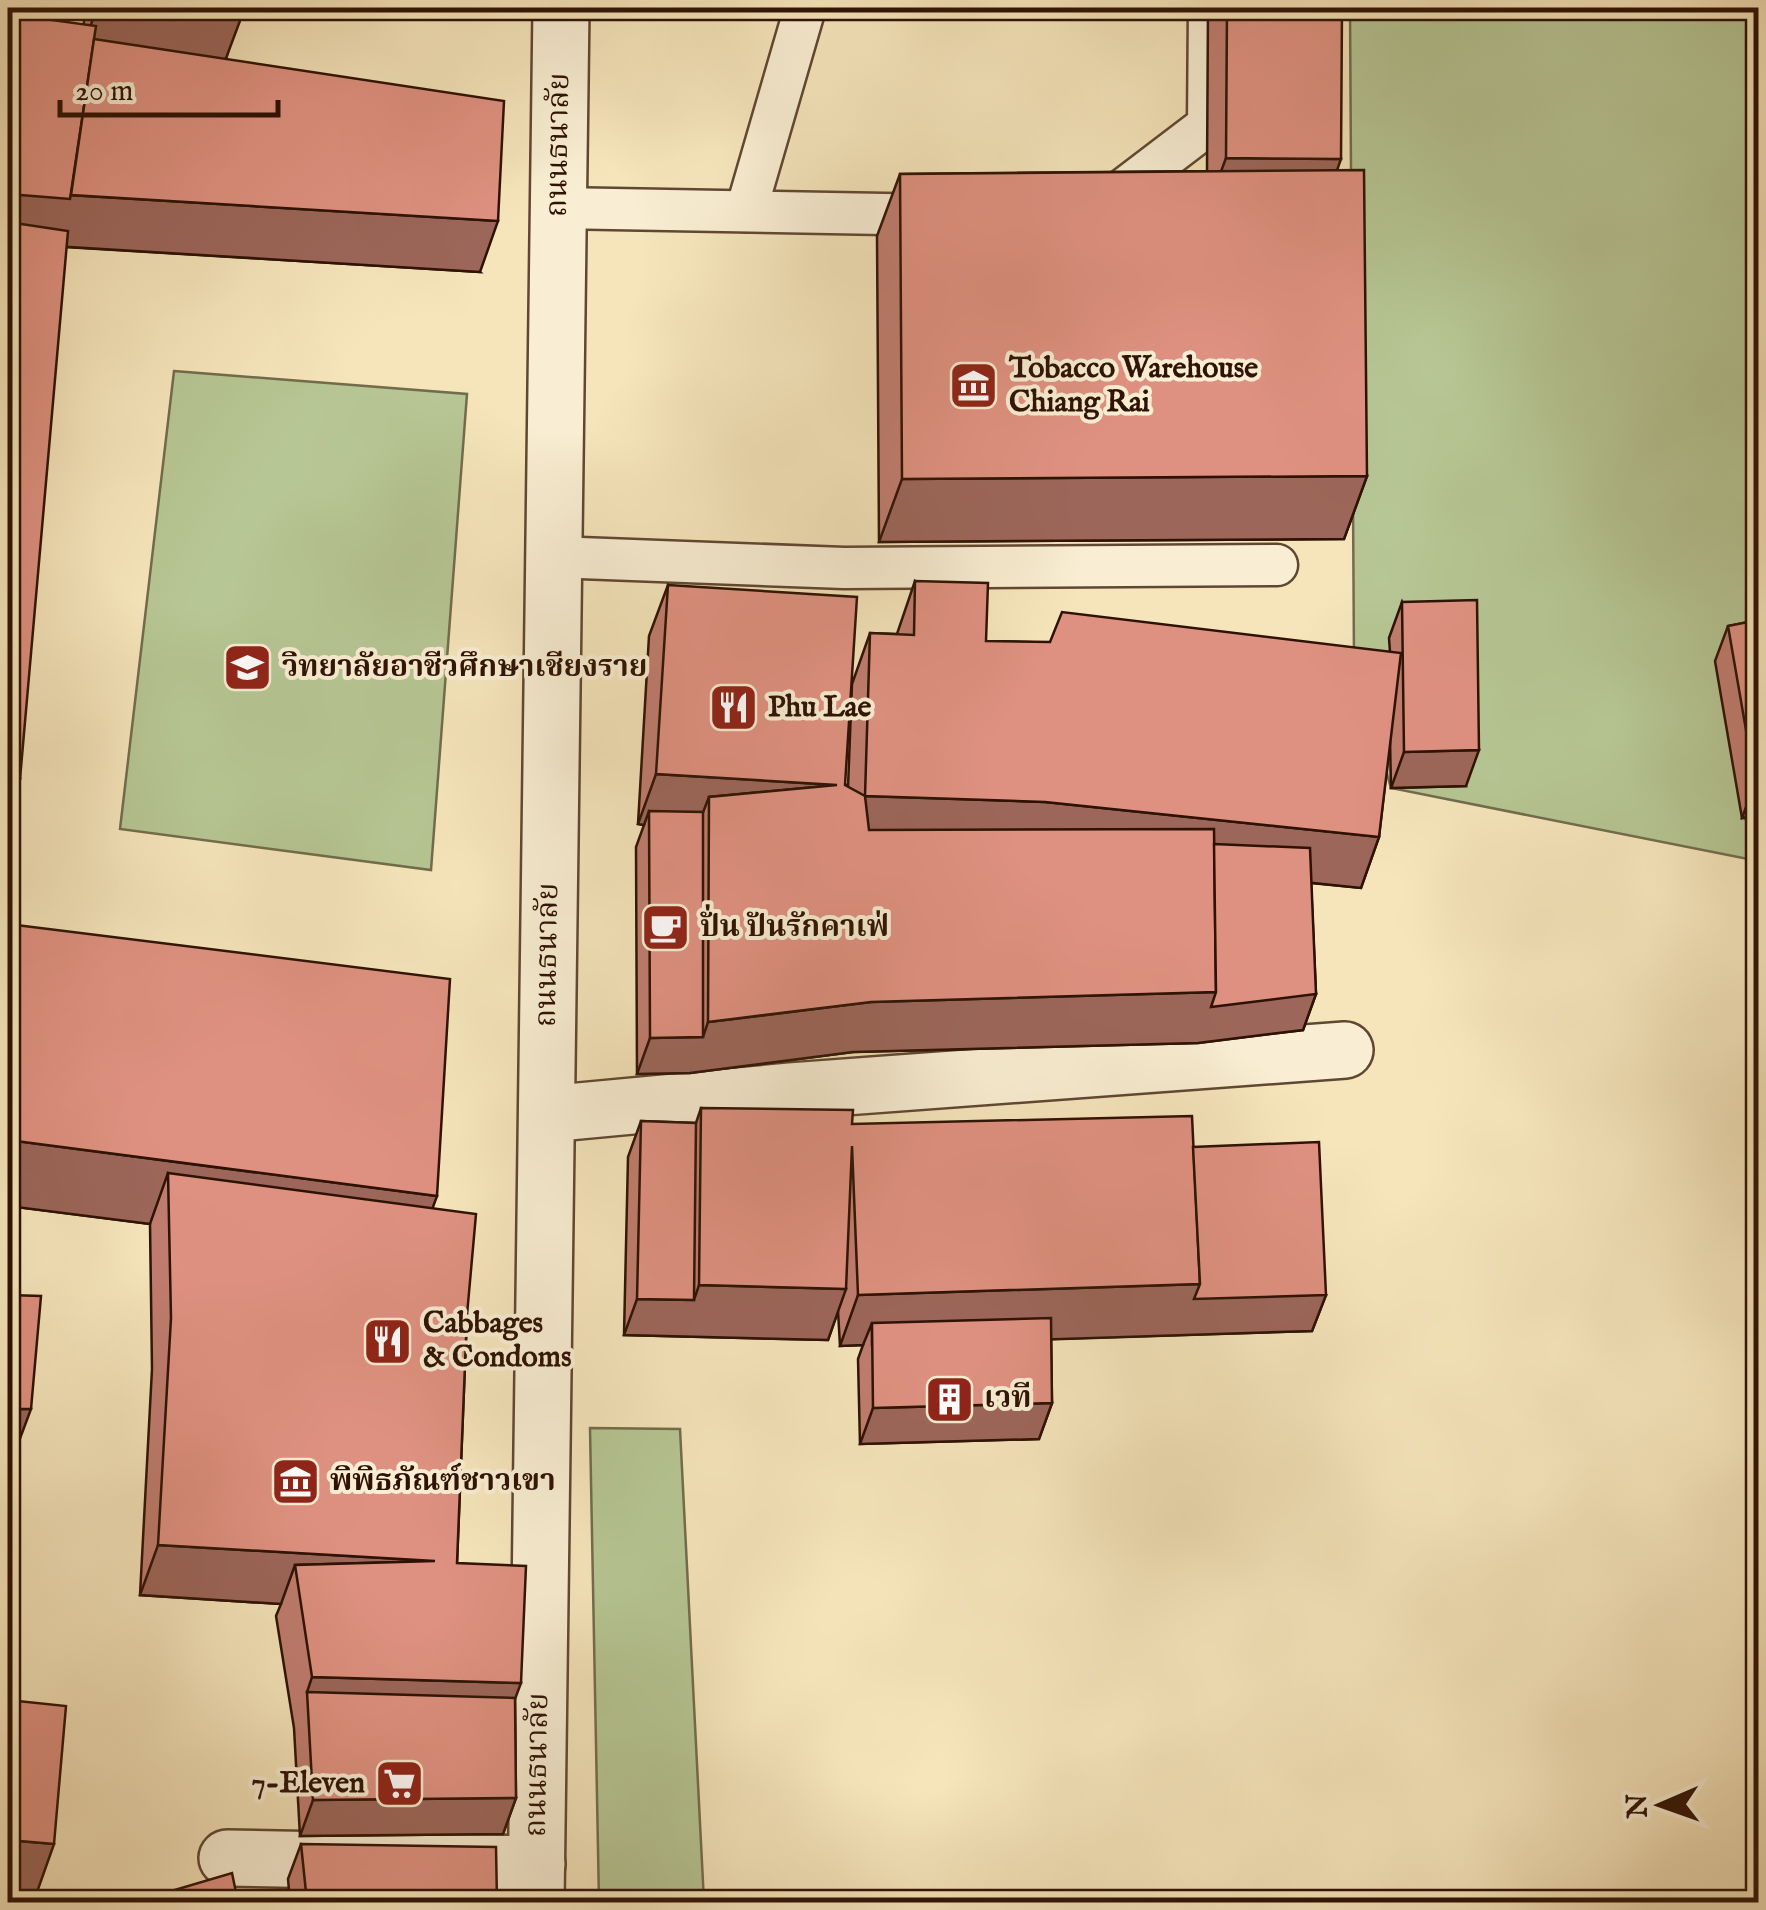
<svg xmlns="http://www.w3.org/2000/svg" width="1766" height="1910" font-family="'IM FELL English','Noto Serif Thai',serif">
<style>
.green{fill:#b6c694;stroke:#726c4c;stroke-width:2.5}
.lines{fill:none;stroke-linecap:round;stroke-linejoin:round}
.service-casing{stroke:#604732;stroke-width:45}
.minor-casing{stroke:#604732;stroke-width:60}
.tertiary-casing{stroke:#604732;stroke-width:60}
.service{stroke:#f9eed3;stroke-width:40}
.minor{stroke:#f9eed3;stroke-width:55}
.tertiary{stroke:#f9eed3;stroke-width:55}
.wall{fill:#c07d6f;stroke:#2e1204;stroke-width:2.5}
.shaded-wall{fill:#9c665a;stroke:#2e1204;stroke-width:2.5}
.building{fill:#df9181;stroke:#2e1204;stroke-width:2.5}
.labels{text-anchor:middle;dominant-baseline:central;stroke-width:8;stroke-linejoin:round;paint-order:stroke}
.street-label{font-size:30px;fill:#2e1204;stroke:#f9eed3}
.poi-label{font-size:30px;font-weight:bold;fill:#2e1204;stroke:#f9eed3;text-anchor:start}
</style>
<rect width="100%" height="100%" fill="#f6e5bb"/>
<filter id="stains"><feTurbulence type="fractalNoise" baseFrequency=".002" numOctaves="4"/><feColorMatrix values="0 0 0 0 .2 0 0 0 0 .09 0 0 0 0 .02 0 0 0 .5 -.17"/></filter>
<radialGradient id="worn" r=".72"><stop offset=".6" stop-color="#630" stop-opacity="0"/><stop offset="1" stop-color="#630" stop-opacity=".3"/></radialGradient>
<g class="green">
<polygon points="1350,8 1758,8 1758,654 1742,817 1758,829 1758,861 1391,788 1354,662"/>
<polygon points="174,371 467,394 431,870 120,829"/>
<polygon points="590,1428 680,1429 704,1902 599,1902"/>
</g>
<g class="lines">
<defs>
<g id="service">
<polyline points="1103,205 1208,125 1209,8"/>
<polyline points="558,208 939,215"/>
<polyline points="746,211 805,8"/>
<polyline points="554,557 844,568 1277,565"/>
</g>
<g id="minor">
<polyline points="547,1114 791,1091 1345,1050"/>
<polyline points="227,1858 537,1864"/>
</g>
<polyline id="tertiary" points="536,1902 561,8"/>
</defs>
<use href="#service" class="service-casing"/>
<use href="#minor" class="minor-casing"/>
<use href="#tertiary" class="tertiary-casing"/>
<use href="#service" class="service"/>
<use href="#minor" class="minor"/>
<use href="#tertiary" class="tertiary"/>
</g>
<g class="wall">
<polygon points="85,8 241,8 226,59 480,272 66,247"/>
<polygon points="1208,8 1342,8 1337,170 1367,476 1344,539 879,542 877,236 900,174 1207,171"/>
<polygon points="915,581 986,641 1390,652 1389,638 1402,602 1466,786 1391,788 1390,740 1379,837 1361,888 1311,883 1316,994 1303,1030 1198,1043 853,1052 690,1073 637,1074 636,847 644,825 638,824 649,636 668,585 848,787 852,684 870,633 897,634"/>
<polygon points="1758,620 1758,815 1742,818 1715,661 1728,626"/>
<polygon points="8,924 433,1208 467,1315 457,1563 515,1698 516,1798 503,1834 300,1836 294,1728 276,1616 281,1604 140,1595 152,1369 150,1224 8,1206"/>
<polygon points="701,1108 852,1124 1193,1147 1326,1295 1312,1331 1051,1339 1052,1403 1039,1439 860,1444 858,1359 863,1345 840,1346 838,1311 828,1340 624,1335 628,1157 641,1121 696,1123"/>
<polygon points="301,1844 497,1902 290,1902 288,1879"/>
</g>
<g class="shaded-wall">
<polygon points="97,8 111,8 241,18 222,69 79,57"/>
<polygon points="1226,158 1341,159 1323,210 1207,209"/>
<polygon points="8,194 68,195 498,221 480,272 53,246 8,259"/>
<polygon points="1367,476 1344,539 879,542 902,479"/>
<polygon points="1479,750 1466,786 1391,788 1404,752"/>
<polygon points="656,774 837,785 709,797 697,828 649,811 644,825 638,824"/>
<polygon points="8,779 20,779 8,812"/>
<polygon points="1758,781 1758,815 1742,818 1755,782"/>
<polygon points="865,796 1045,802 1379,837 1361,888 1209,872 847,847"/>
<polygon points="1216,992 1316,994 1303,1030 1198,1043 853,1052 690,1073 637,1074 650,1038 703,1037 708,1022 871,1002"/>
<polygon points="8,1140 437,1196 414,1259 168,1173 150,1224 8,1206"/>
<polygon points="1200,1284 1326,1295 1312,1331 872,1345 872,1323 863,1345 840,1346 858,1295"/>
<polygon points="699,1285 846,1289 828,1340 624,1335 637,1299 694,1300"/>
<polygon points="1052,1403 1039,1439 860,1444 873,1408"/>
<polygon points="8,1409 31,1409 12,1460 8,1460"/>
<polygon points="158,1545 435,1561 295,1565 281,1604 140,1595"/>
<polygon points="312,1677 521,1683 502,1734 307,1692"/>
<polygon points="516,1798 503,1834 300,1836 313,1800"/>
<polygon points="8,1840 54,1844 36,1895 8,1893"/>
</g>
<g class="building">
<polygon points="111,8 241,8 241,18"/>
<polygon points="1227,8 1342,8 1341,159 1226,158"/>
<polygon points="8,14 96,26 70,199 8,194"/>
<polygon points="94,39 504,101 498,221 71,195"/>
<polygon points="1364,170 1367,476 902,479 900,174"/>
<polygon points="8,222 68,231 20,779 8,779"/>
<polygon points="915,581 988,583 986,641 1050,642 1062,612 1401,653 1379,837 1045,802 865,796 870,633 914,635"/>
<polygon points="668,585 857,597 845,785 865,796 869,830 1214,829 1216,992 871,1002 708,1022 709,797 837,785 656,774"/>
<polygon points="1477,600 1479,750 1404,752 1402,602"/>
<polygon points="1758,620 1758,781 1755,782 1728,626"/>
<polygon points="649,811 703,812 703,1037 650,1038"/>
<polygon points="1214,844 1310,848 1316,994 1211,1007 1216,992"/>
<polygon points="8,924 450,979 437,1196 8,1140"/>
<polygon points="701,1108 853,1110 852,1124 1192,1116 1200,1284 858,1295 852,1146 846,1289 699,1285"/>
<polygon points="641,1121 696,1123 694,1300 637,1299"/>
<polygon points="1319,1142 1326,1295 1194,1299 1200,1284 1193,1147"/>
<polygon points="168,1173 476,1214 467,1315 457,1563 526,1566 521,1683 312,1677 295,1565 435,1561 158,1545 171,1318"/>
<polygon points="8,1295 41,1296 31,1409 8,1409"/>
<polygon points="1051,1318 1052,1403 873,1408 872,1323"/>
<polygon points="8,1608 15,1609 8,1684"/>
<polygon points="307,1692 515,1698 516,1798 313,1800"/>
<polygon points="8,1700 66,1706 54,1844 8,1840"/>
<polygon points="301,1844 496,1847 497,1902 307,1902"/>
<polygon points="232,1873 238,1902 134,1902"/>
</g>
<defs>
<symbol id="museum-square" viewBox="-11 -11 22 22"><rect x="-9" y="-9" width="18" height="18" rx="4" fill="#8f2418" stroke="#f9eed3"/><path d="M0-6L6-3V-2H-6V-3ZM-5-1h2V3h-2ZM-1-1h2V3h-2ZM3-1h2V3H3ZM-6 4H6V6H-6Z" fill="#fff"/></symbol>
<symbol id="university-square" viewBox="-11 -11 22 22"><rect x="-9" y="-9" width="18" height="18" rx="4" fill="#8f2418" stroke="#f9eed3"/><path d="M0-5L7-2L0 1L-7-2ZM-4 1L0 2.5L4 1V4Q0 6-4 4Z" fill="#fff"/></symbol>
<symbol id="restaurant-square" viewBox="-11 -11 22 22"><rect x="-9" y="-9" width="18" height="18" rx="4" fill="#8f2418" stroke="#f9eed3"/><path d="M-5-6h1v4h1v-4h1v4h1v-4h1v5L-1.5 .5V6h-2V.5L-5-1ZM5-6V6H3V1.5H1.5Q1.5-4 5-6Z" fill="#fff"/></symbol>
<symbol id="cafe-square" viewBox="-11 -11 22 22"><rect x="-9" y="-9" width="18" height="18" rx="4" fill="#8f2418" stroke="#f9eed3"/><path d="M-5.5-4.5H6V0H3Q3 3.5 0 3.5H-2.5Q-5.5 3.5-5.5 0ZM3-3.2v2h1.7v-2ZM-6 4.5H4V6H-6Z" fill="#fff"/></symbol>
<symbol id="building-square" viewBox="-11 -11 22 22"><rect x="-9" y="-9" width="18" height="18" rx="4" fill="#8f2418" stroke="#f9eed3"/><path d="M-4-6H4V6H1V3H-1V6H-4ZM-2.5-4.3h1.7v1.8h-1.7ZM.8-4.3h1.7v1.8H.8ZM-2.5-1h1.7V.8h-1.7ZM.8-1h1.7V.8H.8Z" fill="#fff"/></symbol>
<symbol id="supermarket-square" viewBox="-11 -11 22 22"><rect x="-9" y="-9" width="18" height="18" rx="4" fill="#8f2418" stroke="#f9eed3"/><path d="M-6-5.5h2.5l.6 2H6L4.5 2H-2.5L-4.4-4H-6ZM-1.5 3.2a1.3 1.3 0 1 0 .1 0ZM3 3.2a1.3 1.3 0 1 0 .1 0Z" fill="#fff"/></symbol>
</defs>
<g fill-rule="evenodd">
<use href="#museum-square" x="946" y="358" width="55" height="55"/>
<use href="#university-square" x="220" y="640" width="55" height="55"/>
<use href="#restaurant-square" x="706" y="680" width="55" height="55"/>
<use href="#cafe-square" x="638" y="900" width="55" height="55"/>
<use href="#restaurant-square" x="360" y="1314" width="55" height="55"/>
<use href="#building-square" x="922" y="1372" width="55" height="55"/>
<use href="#museum-square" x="268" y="1454" width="55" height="55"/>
<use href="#supermarket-square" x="372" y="1756" width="55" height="55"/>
</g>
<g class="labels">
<g class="street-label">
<text transform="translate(559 145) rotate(-89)">ถนนธนาลัย</text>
<text transform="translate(548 955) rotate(-89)">ถนนธนาลัย</text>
<text transform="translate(538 1765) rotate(-89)">ถนนธนาลัย</text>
</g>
<g class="poi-label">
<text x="1009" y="369">Tobacco Warehouse<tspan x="1009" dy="34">Chiang Rai</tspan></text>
<text x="282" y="668">วิทยาลัยอาชีวศึกษาเชียงราย</text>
<text x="768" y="708">Phu Lae</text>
<text x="700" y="928">ปั่น ปันรักคาเฟ่</text>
<text x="423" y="1324">Cabbages<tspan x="423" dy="34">&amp; Condoms</tspan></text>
<text x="984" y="1399">เวที</text>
<text x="330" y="1482">พิพิธภัณฑ์ชาวเขา</text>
<text x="365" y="1784" text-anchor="end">7-Eleven</text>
</g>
</g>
<rect width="1766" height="1910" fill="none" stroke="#f6e5bb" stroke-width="40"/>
<rect x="10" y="10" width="1746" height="1890" fill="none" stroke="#2e1204" stroke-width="5"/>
<rect x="20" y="20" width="1726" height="1870" fill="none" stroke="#2e1204" stroke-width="2.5"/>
<g transform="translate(1661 1805) rotate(268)" stroke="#f9eed3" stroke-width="8" paint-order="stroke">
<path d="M0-8L18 38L0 25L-18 38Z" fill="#2e1204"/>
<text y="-15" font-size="28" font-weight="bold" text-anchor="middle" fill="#2e1204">N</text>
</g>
<path d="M60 100v15h218v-15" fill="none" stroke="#2e1204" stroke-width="5"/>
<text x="75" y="100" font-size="30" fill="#2e1204" stroke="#f9eed3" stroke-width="8" paint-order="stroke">20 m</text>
<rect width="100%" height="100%" filter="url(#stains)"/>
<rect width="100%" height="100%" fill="url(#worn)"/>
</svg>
